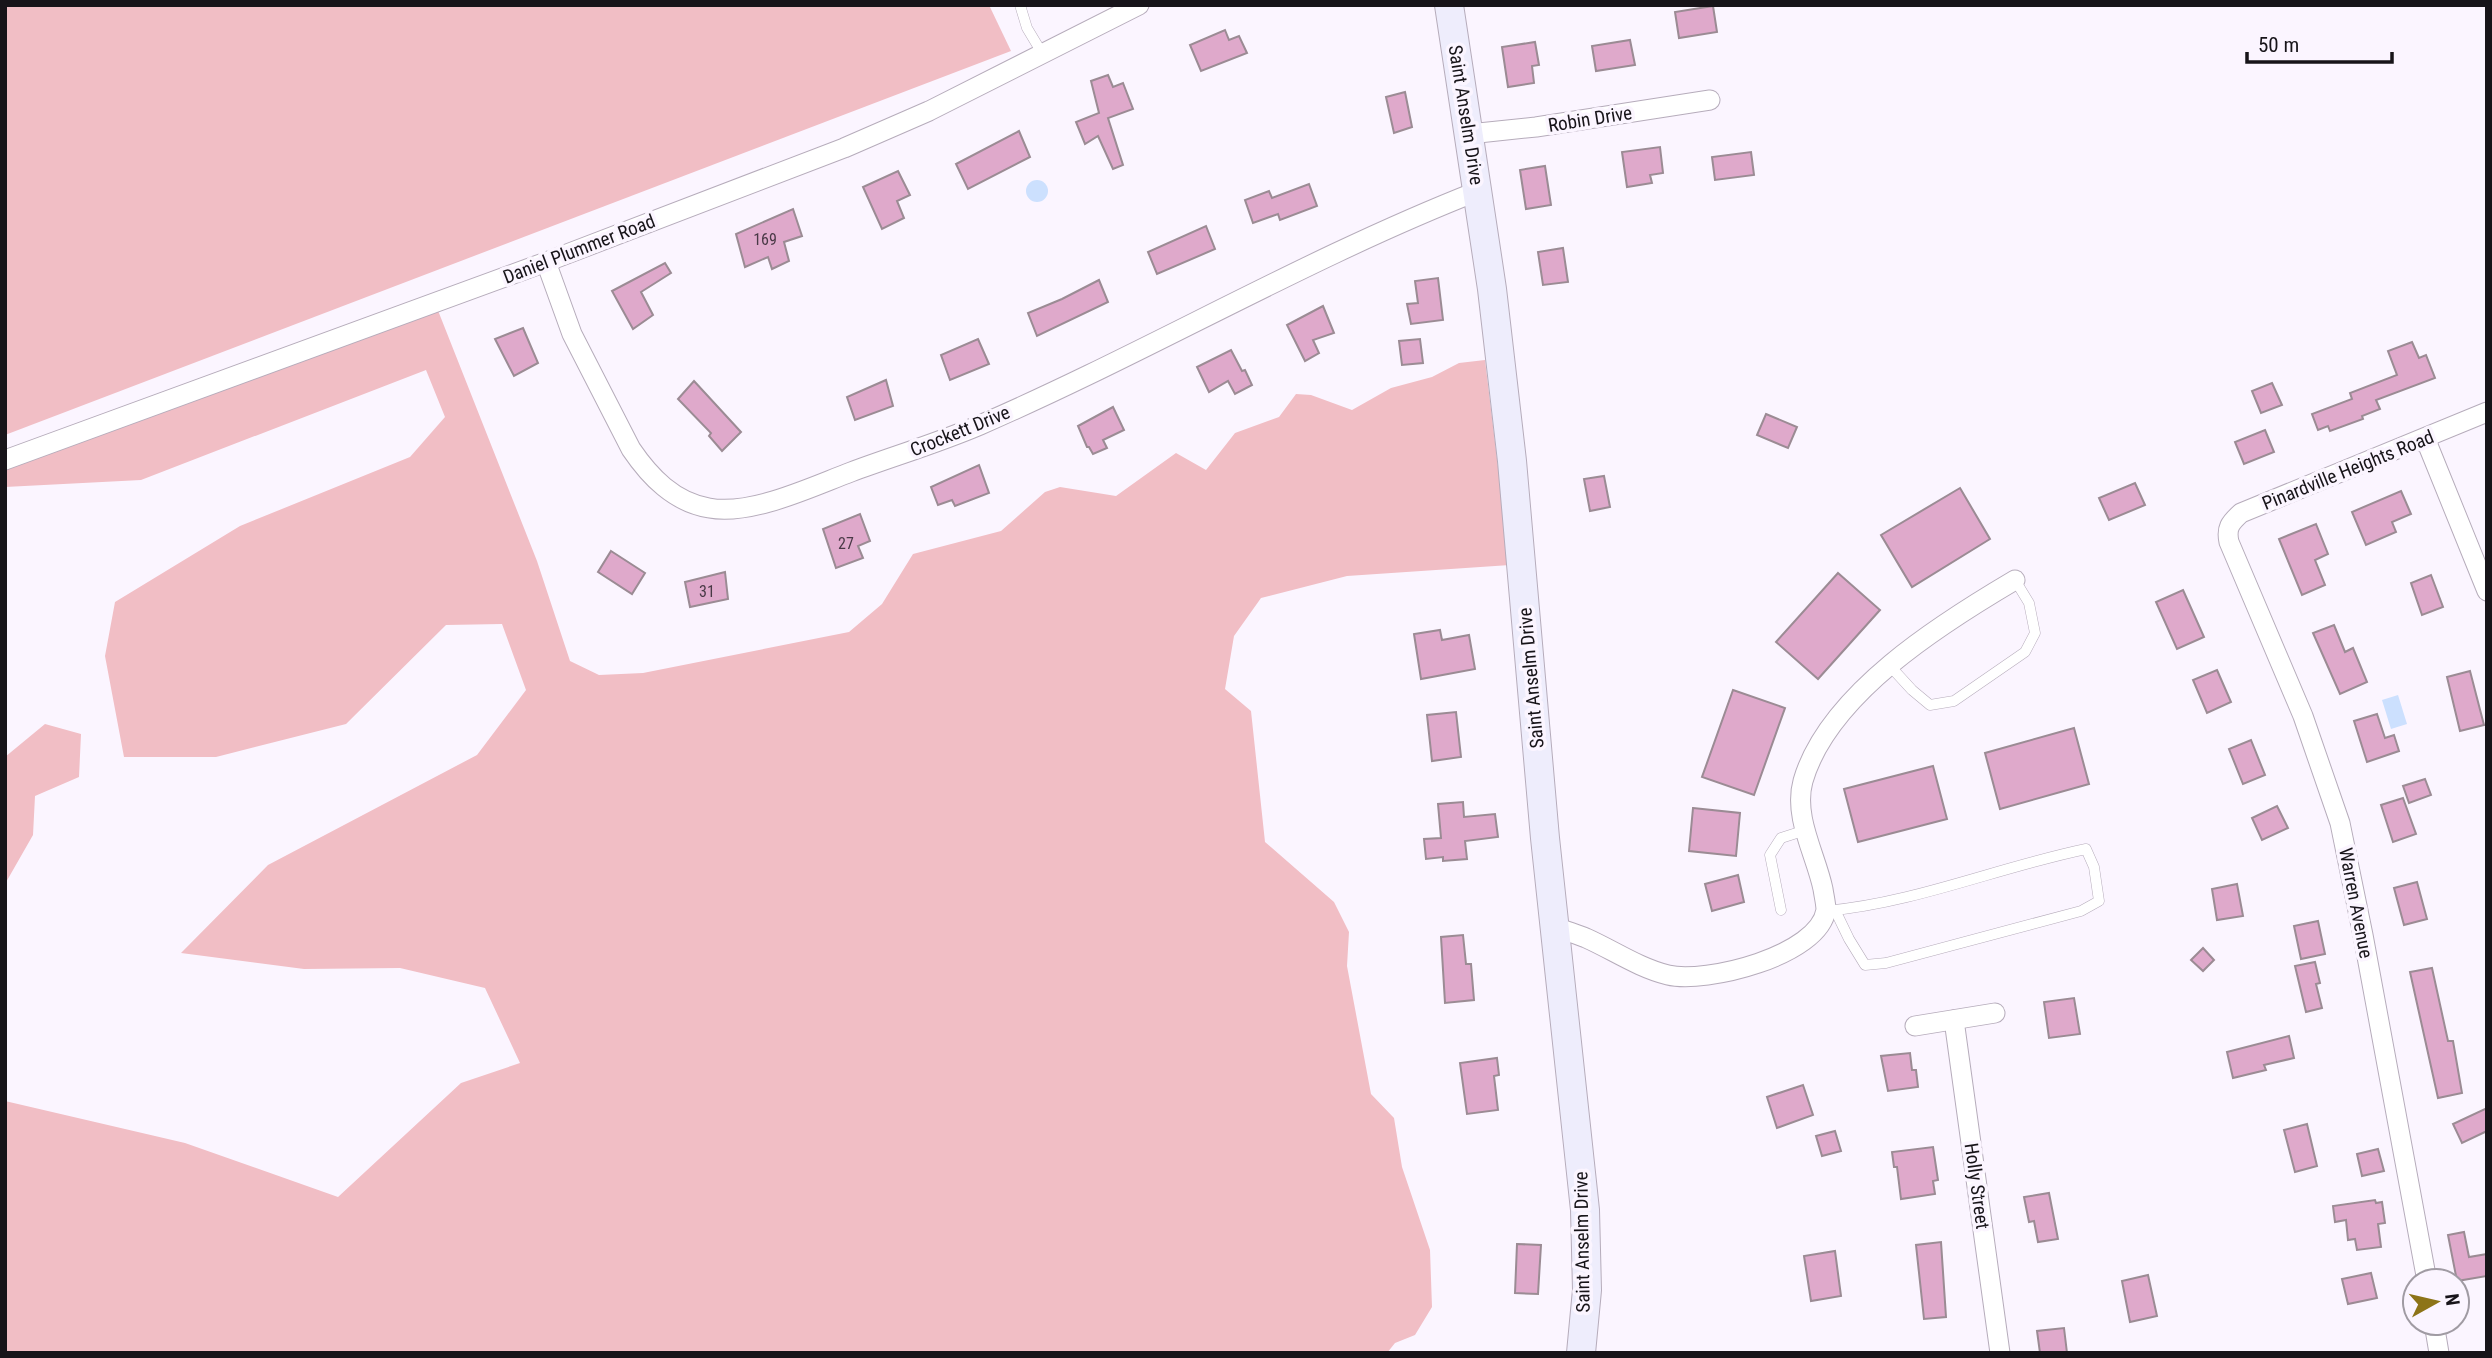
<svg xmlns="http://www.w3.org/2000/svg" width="2492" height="1358" font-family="'Roboto Condensed',sans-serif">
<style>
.green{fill:#f1bec5}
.water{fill:#cce0fe}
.building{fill:#dfa9cb;stroke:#9b8b94;stroke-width:2}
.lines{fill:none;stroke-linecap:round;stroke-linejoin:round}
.lane-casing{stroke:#b6acbb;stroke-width:11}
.street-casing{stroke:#b6acbb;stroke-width:21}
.secondary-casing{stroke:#b6acbb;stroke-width:30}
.lane{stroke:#fff;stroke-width:10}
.street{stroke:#fff;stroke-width:19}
.secondary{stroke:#eeedfc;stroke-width:28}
.labels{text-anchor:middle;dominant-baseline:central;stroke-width:7;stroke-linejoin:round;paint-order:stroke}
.number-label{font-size:16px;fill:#493946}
.street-label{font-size:19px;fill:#171419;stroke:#fbf5ff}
</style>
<rect width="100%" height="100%" fill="#fbf5ff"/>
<g class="green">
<polygon points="5,5 989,5 1011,51 5,435"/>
<polygon points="437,308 537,561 570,661 599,675 643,673 849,632 882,604 913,554 1001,531 1045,492 1060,487 1116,496 1176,453 1206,470 1235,433 1279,417 1296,394 1311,395 1352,410 1391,388 1432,377 1459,363 1485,360 1510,565 1347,576 1261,598 1234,636 1225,689 1251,711 1265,842 1334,902 1349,932 1347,966 1371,1094 1394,1118 1402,1167 1430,1250 1432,1307 1415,1335 1395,1343 1387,1353 5,1353 5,1101 185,1143 338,1197 461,1083 520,1063 485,988 400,968 304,969 181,953 268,865 477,755 526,690 502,624 446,625 346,724 216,757 124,757 105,656 115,602 240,526 410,457 445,417 426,370 141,480 5,487 5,460"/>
<polygon points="45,724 81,734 79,777 35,796 33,835 5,884 5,757"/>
</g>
<g class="water">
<circle cx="1037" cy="191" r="11"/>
<polygon points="2398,695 2407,724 2391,729 2382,700"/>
</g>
<g class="building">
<polygon points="1713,6 1717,32 1679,38 1675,12"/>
<polygon points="1225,30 1229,40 1239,36 1247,53 1201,71 1190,45"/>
<polygon points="1630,40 1635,65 1596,71 1592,46"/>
<polygon points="1535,42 1539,65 1532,66 1534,83 1508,87 1502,47"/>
<polygon points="1108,75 1113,87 1123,83 1133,109 1108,118 1123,165 1113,169 1098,136 1085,144 1076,122 1099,113 1091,81"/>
<polygon points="1405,92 1412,127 1394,133 1386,97"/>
<polygon points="1019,131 1030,157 968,189 956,164"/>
<polygon points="1660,147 1663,173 1650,175 1652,183 1627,187 1622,152"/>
<polygon points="1751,152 1754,175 1715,180 1712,157"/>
<polygon points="1545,166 1551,205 1526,209 1520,170"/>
<polygon points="898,171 910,195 897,201 904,218 882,229 863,187"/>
<polygon points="1309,184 1317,206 1280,220 1278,214 1253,223 1245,200 1269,191 1272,198"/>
<polygon points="793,209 802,236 784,242 789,261 772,269 768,257 745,267 736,234"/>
<polygon points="1206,226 1215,249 1157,274 1148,252"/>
<polygon points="1563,248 1568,282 1543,285 1538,252"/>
<polygon points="665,263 671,273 641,292 653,315 633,329 612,291"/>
<polygon points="1438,278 1443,320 1411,324 1407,304 1418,303 1415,281"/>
<polygon points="1099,280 1108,302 1037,336 1028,313 1062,299"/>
<polygon points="1323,306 1334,333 1313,340 1319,353 1305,361 1287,325"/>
<polygon points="523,328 538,363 514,376 495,339"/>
<polygon points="978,339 989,364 950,380 941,355"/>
<polygon points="1420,339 1423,363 1402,365 1399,341"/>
<polygon points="2412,342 2419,358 2426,355 2435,378 2376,400 2380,409 2362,416 2363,419 2330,431 2328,426 2318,430 2312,414 2352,399 2350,393 2397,375 2388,351"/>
<polygon points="1231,350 1242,371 1245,370 1252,385 1235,394 1228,381 1209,392 1197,367"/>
<polygon points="886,380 893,406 855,420 847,397"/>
<polygon points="694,381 741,432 722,451 709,436 711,433 678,399"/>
<polygon points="2272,383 2282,405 2261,413 2252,391"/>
<polygon points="1113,407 1124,430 1103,440 1107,448 1093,454 1089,447 1087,447 1078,426"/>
<polygon points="1766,414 1797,427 1788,448 1757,435"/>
<polygon points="2265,430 2274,452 2244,464 2235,442"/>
<polygon points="979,465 989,493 955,506 952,500 938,505 931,487"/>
<polygon points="1604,476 1610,507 1590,511 1584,479"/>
<polygon points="2135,483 2145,505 2109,520 2099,498"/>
<polygon points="1960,488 1990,539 1912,587 1881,535"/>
<polygon points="2401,491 2411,514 2392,522 2396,532 2366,545 2352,512"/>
<polygon points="860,514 870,541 858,546 863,558 836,568 823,529"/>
<polygon points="2316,524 2328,554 2315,560 2325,585 2302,595 2279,539"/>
<polygon points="611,551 645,573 632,594 598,572"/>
<polygon points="725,572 728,599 690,607 685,582"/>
<polygon points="1838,573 1880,610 1818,679 1776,642"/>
<polygon points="2431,575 2443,607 2422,615 2411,583"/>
<polygon points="2183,590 2204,637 2177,649 2156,602"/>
<polygon points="2334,625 2345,652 2353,648 2367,682 2340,694 2313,633"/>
<polygon points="1440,630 1442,640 1469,635 1475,669 1421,679 1414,634"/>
<polygon points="2217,670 2231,702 2207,713 2193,680"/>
<polygon points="2470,671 2484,725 2460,731 2447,677"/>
<polygon points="1733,690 1785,708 1754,795 1702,777"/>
<polygon points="1456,712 1461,757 1432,761 1427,715"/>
<polygon points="2377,714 2385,738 2394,735 2399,751 2367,762 2354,721"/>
<polygon points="2074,728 2089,784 2000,809 1985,753"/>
<polygon points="2251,740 2265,775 2243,784 2229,749"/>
<polygon points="1933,766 1947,819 1858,842 1844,789"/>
<polygon points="2425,779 2431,795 2409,803 2403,786"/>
<polygon points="2403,798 2416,834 2393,842 2381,805"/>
<polygon points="1463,802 1464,817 1495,814 1498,837 1465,841 1467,859 1443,861 1443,857 1426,859 1424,839 1441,838 1438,804"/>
<polygon points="2277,806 2288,828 2262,840 2252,818"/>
<polygon points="1693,808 1740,813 1736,856 1689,851"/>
<polygon points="1738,875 1744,902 1712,911 1705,884"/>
<polygon points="2417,882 2427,919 2404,925 2394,888"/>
<polygon points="2237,884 2243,916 2217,920 2212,889"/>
<polygon points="2318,921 2325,954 2301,959 2294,926"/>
<polygon points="1463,935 1466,964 1471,964 1474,1000 1445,1003 1441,937"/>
<polygon points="2203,948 2214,960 2203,971 2191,960"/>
<polygon points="2315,962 2320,983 2316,984 2322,1008 2306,1012 2295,966"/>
<polygon points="2432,968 2448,1041 2453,1041 2462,1093 2438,1098 2410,972"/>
<polygon points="2074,998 2080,1034 2049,1038 2044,1002"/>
<polygon points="2289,1036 2294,1058 2264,1065 2266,1070 2233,1078 2227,1052"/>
<polygon points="1910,1053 1912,1070 1916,1070 1918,1087 1888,1091 1881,1056"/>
<polygon points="1497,1058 1499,1075 1494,1076 1498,1110 1467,1114 1460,1063"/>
<polygon points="1803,1085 1813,1115 1777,1128 1767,1097"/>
<polygon points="2487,1108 2487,1131 2462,1143 2453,1124"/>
<polygon points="2307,1124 2317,1166 2295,1172 2284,1130"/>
<polygon points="1835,1131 1841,1151 1822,1156 1816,1136"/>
<polygon points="1933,1147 1938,1180 1933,1181 1935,1194 1901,1199 1897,1167 1894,1167 1892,1152"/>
<polygon points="2378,1149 2384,1171 2362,1176 2357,1154"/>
<polygon points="2049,1193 2058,1239 2038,1242 2034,1221 2029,1222 2024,1197"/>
<polygon points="2375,1200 2376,1203 2382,1202 2385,1223 2378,1224 2381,1247 2357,1250 2355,1239 2348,1240 2346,1220 2335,1222 2333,1206"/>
<polygon points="2464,1232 2469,1257 2487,1254 2487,1276 2457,1281 2448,1235"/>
<polygon points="1941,1242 1946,1317 1924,1319 1916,1245"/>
<polygon points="1517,1244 1541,1245 1538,1294 1515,1293"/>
<polygon points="1835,1251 1841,1296 1811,1301 1804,1256"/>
<polygon points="2371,1273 2377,1298 2348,1304 2342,1279"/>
<polygon points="2148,1275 2157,1316 2130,1322 2122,1281"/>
<polygon points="2064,1328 2067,1353 2040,1353 2037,1331"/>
</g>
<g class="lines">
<defs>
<g id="lane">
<polyline points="1020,5 1027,28 1042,53"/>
<polyline points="1890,666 1912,690 1930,705 1954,701 2025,652 2035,633 2029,603 2015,580"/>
<polyline points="1781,910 1770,855 1781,838 1806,830"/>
<path d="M1826,911c89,-8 173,-44 260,-62l8,18 5,34 -18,10 -195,52 -21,2 -16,-26 -14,-29"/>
</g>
<g id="street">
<polyline points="1469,134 1536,127 1710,100"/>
<path d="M546,262l26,72 59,115c19,28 43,53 78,59 42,8 102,-21 142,-36 43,-16 87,-29 129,-47 168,-73 327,-167 498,-234"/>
<polyline points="2425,438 2487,591"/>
<polyline points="5,460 546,262 844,148 929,111 1139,5"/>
<path d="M1556,927c10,4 20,7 30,11 27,12 53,30 82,37 37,9 151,-19 158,-65 0,-6 -2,-14 -3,-21 -7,-34 -30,-72 -20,-108 25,-87 139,-158 212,-201"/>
<polyline points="1954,1020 2000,1353"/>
<polyline points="1915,1026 1995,1013"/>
<path d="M2427,1281l-64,-346 -23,-112 -37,-107 -74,-174c-3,-14 1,-19 12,-29l246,-101"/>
<polyline points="2434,1323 2439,1353"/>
</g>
<polyline id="secondary" points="1449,5 1492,289 1512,461 1545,838 1585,1210 1587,1290 1581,1353"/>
</defs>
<use href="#lane" class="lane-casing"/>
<use href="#street" class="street-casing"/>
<use href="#secondary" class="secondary-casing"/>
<use href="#lane" class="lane"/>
<use href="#street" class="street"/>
<use href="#secondary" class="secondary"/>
</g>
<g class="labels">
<g class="number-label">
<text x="765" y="239">169</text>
<text x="846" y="543">27</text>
<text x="707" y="591">31</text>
</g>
<g class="street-label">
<text transform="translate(1466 115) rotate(81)">Saint Anselm Drive</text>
<text transform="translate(1590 119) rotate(-9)">Robin Drive</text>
<text transform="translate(579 249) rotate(-21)">Daniel Plummer Road</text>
<text transform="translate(960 431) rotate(-22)">Crockett Drive</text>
<text transform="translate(2348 470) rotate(-22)">Pinardville Heights Road</text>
<text transform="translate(1531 678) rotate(-95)">Saint Anselm Drive</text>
<text transform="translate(2356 903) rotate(79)">Warren Avenue</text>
<text transform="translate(1977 1186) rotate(82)">Holly Street</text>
<text transform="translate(1582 1242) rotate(-91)">Saint Anselm Drive</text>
</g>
</g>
<rect width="2492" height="1358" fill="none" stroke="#171419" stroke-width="14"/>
<g transform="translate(2436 1302) rotate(82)"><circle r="33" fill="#fbf5ff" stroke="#a09ba3" stroke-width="2"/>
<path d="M0-5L12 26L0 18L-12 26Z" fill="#8d7418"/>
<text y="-10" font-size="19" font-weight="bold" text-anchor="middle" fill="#171419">N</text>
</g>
<path d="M2247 52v10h145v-10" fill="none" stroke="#171419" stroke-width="3.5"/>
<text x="2258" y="52" font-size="21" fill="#171419" stroke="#fbf5ff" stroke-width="5" paint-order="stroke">50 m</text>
</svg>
